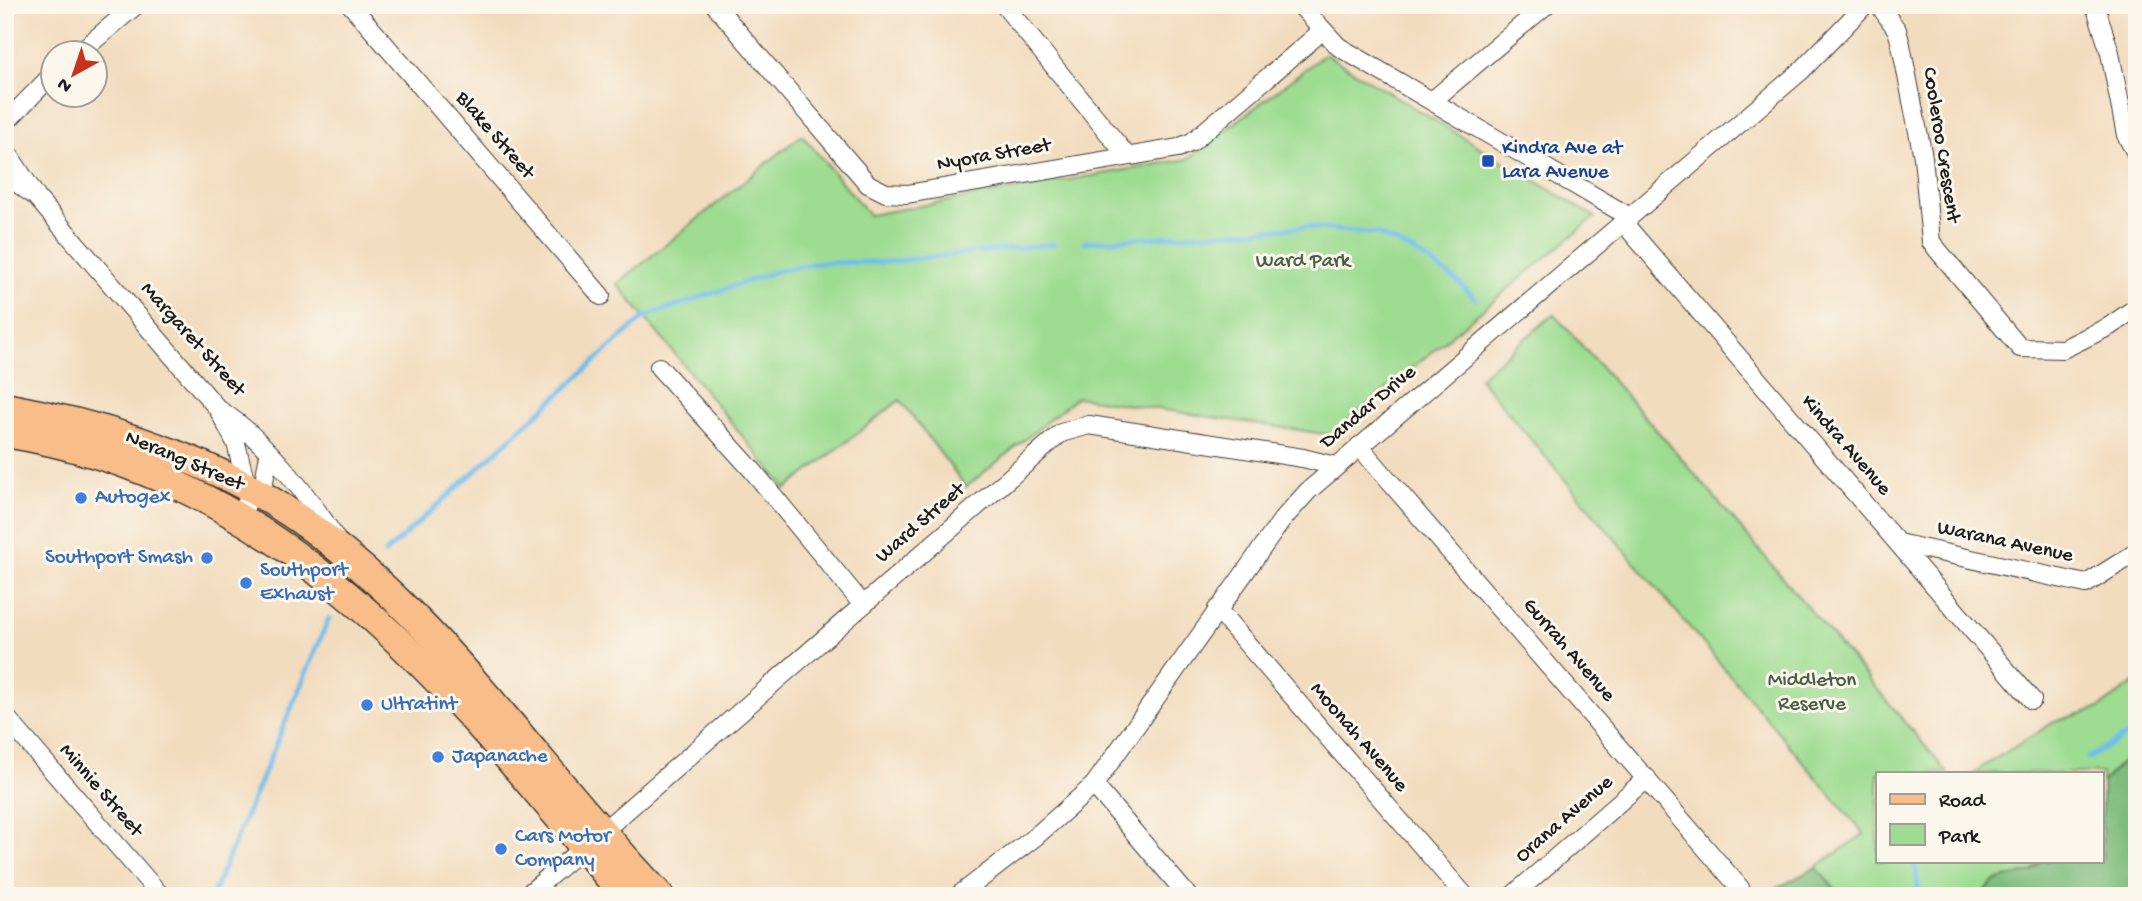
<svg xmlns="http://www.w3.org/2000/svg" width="2142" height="901" font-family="'Gochi Hand',sans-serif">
	<rect width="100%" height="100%" fill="#fbf7ec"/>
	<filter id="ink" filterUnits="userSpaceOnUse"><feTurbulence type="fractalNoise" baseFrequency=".0143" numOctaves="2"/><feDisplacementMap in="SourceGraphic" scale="14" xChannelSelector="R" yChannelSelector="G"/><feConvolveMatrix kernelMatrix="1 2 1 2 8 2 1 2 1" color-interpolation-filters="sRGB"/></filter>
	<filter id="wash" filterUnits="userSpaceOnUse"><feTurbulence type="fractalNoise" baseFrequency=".00686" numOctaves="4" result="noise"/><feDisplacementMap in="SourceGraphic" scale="28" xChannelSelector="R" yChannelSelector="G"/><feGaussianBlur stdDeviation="1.57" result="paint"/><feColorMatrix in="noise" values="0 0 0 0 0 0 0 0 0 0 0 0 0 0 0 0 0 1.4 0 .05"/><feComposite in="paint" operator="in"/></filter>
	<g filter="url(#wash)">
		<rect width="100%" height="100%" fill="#f2dcbe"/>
		<g fill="#9ddc91" stroke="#5c7c56" stroke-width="2">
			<path d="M 1325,54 L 1595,217 L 1331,435 L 1077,397 L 966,487 L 900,400 L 786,489 L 617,284 L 802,135 L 869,215 L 1188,159 Z"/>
			<path d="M 1554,314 L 1682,459 L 1948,773 L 1878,773 L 1878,861 L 2041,861 L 2032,872 L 1994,881 L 1981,896 L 1841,896 L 1816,867 L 1864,834 L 1479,378 Z"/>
			<path d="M 2137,681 L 2137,748 L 2102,782 L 2102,773 L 1973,773 L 2054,722 L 2099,708 Z"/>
		</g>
		<g fill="#7ebc7b" stroke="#4d6c4c" stroke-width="2">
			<path d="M 2137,748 L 2137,896 L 1981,896 L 1994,881 L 2032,872 L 2041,861 L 2102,861 L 2102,782 Z"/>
			<path d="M 1816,867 L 1841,896 L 1763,896 Z"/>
		</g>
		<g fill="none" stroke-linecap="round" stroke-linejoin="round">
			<g stroke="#70bdea" stroke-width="5">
				<path d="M 1084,242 L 1306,227 L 1378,234 L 1417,253 L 1455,279 L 1476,299"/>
				<path d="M 385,553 L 644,317 L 777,271 L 817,263 L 887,262 L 1054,244"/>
				<path d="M 2088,758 L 2137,729"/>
				<path d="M 1915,861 L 1919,896"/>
				<path d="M 212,896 L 329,618"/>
			</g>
		</g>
	</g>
	<g filter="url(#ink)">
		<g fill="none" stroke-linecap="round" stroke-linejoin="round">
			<defs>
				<g id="street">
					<path d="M 351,5 L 601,296"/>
					<path d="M 715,5 L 868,184 L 886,193 L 907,194 L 1178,148 L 1192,142 L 1322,31"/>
					<path d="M 1004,5 L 1127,156"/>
					<path d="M 1300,5 L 1339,47 L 1628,216"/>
					<path d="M 1879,5 L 1897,30 L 1901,45 L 1923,157 L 1931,242 L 2020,348 L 2063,349 L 2110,326 L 2137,307"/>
					<path d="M 2095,5 L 2110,53 L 2126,135 L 2137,155"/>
					<path d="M 80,52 L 136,5"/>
					<path d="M 1432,101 L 1546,5"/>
					<path d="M 5,123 L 52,75"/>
					<path d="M 5,149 L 37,198 L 218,409 C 263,437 308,495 336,539"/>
					<path d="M 5,174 L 32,194"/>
					<path d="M 1622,221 L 2032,700"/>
					<path d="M 659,367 L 753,471 L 863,605"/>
					<path d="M 218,409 L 236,443 L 244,476 L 252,489"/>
					<path d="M 1359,446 L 1740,888"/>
					<path d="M 241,517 L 252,490 L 264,481 L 269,455"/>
					<path d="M 1898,543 L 2086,584 L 2137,552"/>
					<path d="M 1217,609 L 1465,896"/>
					<path d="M 5,716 L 161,896"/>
					<path d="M 1094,785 L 1188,896"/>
					<path d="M 602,832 L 1061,433 L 1089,425 L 1303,458 L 1335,466"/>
					<path d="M 526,896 L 584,847"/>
					<path d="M 958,896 L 1035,837 L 1094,785 L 1282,520 L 1308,491 L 1801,71 L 1865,5"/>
					<path d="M 1512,896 L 1647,778"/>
				</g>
				<g id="primary">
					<path d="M 5,407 C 91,423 174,447 251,489 C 420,583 528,759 660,896"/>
					<path d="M 5,433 C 292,479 450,688 625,896"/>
				</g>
			</defs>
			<use href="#street" stroke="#3c3934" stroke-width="20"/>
			<use href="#primary" stroke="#3c3934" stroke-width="31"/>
			<use href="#street" stroke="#fff" stroke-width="18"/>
			<use href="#primary" stroke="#f8bd89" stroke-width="28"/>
		</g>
	</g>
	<rect fill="#1a4fb4" stroke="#fbf7ec" stroke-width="2.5" x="1481" y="154" width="14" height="14" rx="3.5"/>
	<g fill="#3f7fe0" stroke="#fbf7ec" stroke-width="2.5">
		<circle cx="81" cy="498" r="7"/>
		<circle cx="207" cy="558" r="7"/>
		<circle cx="246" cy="583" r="7"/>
		<circle cx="367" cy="705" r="7"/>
		<circle cx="438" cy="757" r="7"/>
		<circle cx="501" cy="849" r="7"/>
	</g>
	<g text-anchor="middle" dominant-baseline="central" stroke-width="6" stroke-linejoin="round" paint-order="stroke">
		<g font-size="21" fill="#1c1c1c" stroke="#fbf7ec">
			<text transform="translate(494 136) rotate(49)">Blake Street</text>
			<text transform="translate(1940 145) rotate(81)">Cooleroo Crescent</text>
			<text transform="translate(994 156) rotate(-10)">Nyora Street</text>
			<text transform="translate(192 340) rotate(48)">Margaret Street</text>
			<text transform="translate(1369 408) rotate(-40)">Dandar Drive</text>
			<text transform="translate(1845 446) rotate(49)">Kindra Avenue</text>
			<text transform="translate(184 462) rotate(23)">Nerang Street</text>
			<text transform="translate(921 524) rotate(-41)">Ward Street</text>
			<text transform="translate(2005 543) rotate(12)">Warana Avenue</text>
			<text transform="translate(1568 651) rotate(49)">Gurrah Avenue</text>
			<text transform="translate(1358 738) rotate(49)">Moonah Avenue</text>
			<text transform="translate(100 791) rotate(49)">Minnie Street</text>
			<text transform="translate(1565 820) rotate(-41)">Orana Avenue</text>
		</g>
		<g font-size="21" fill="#164399" stroke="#fbf7ec" text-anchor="start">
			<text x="1502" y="149">Kindra Ave at<tspan x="1502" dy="24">Lara Avenue</tspan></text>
		</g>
		<g font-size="21" fill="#495f45" stroke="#fbf7ec">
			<text x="1303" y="262">Ward Park</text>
			<text x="1812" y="681">Middleton<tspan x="1812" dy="24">Reserve</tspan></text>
		</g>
		<g font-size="21" fill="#366cbe" stroke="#fbf7ec" text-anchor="start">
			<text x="95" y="498">Autogex</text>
			<text x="193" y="558" text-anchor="end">Southport Smash</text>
			<text x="260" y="571">Southport<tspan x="260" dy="24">Exhaust</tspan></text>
			<text x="381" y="705">Ultratint</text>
			<text x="452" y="757">Japanache</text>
			<text x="515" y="837">Cars Motor<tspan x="515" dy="24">Company</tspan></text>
		</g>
	</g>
	<rect width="2142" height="901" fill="none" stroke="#fbf7ec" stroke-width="28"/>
	<rect x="1876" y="772" width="228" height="91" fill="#fbf7ec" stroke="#a29f99" stroke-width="2"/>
	<rect x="1890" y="794" width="35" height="10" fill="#f8bd89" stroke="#a29f99" stroke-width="2"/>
	<text x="1939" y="806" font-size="21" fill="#1c1c1c">Road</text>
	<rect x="1890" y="824" width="35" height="21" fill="#9ddc91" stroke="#a29f99" stroke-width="2"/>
	<text x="1939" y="842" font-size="21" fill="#1c1c1c">Park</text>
	<g transform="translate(74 74) rotate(220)"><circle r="33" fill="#fbf7ec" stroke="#a29f99" stroke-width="2"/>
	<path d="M0-5L12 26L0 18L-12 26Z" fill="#c8321e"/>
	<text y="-10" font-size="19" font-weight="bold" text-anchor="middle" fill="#1c1c1c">N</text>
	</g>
</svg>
